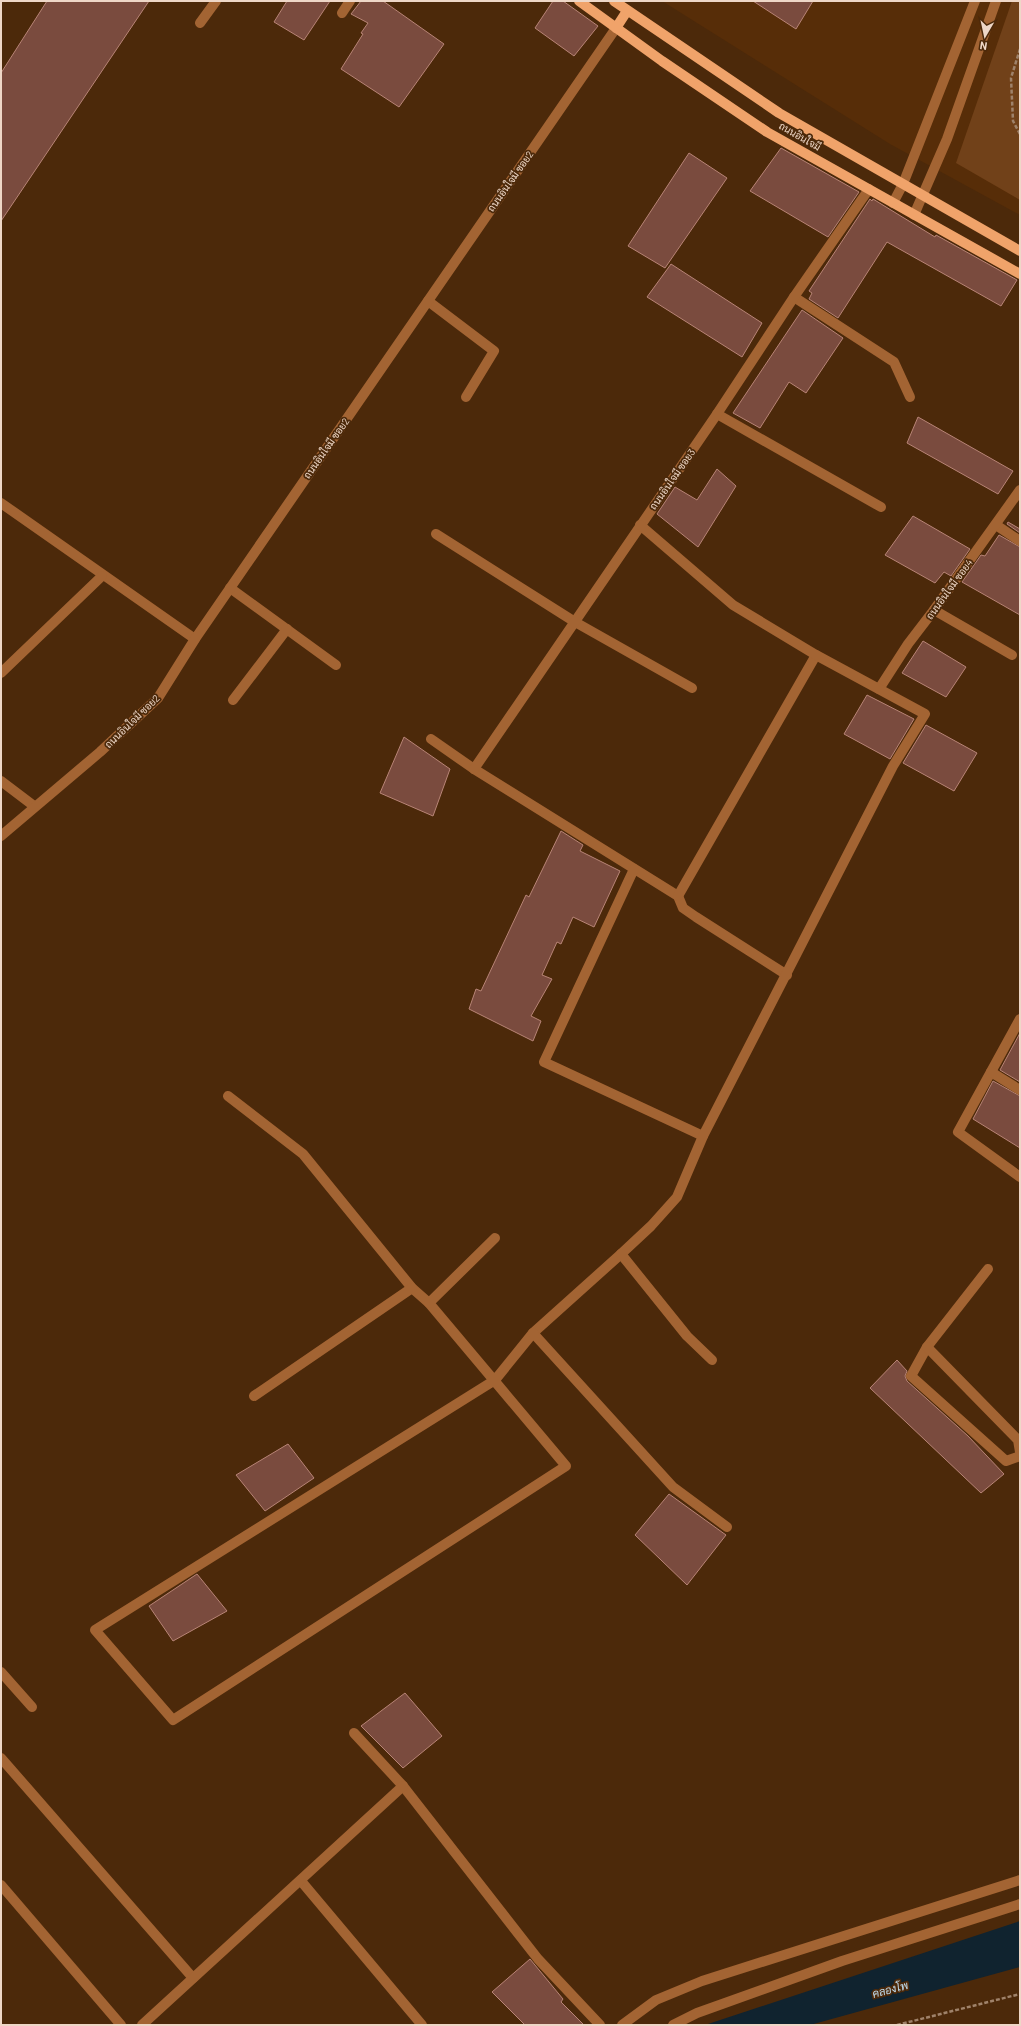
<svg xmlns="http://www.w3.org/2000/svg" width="1021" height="2026" font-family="Barlow,Sarabun,sans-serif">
	<rect width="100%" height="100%" fill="#4c290a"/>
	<path fill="#572d08" d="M 662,1 L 1020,1 L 1020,215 L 890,144 Z"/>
	<path fill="#714119" d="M 1012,1 L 1020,1 L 1020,200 L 956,163 Z"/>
	<path fill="#10232f" d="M 1020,1921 L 1020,1967 L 810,2025 L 705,2025 Z"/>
	<g fill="#7a4b3e" stroke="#b88476">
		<path d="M 47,1 L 149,1 L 1,221 L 1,73 Z"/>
		<path d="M 287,1 L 330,1 L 304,40 L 274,22 Z"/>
		<path d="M 361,1 L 383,1 L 444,44 L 399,107 L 341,69 L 363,34 L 361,33 L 368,23 L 351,14 Z"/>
		<path d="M 553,1 L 563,1 L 598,26 L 574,56 L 535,28 Z"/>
		<path d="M 753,1 L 813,1 L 796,29 Z"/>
		<path d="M 781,148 L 859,192 L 828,237 L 750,191 Z"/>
		<path d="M 689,153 L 727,178 L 665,268 L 628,246 Z"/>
		<path d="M 870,199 L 872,201 L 873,199 L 935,237 L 936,235 L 1017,280 L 1001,306 L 887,242 L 838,318 L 809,299 L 812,293 L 809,291 Z"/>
		<path d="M 671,264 L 762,323 L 742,357 L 647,297 Z"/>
		<path d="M 802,310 L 843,338 L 806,393 L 789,382 L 760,428 L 733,413 Z"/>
		<path d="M 918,417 L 1013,471 L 998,494 L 907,443 Z"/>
		<path d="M 717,469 L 736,486 L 698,547 L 657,514 L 675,487 L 697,500 Z"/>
		<path d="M 913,516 L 970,549 L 951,576 L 944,572 L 935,583 L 885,555 Z"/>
		<path d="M 1008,522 L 1020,529 L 1020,533 L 1007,524 Z"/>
		<path d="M 999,535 L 1020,547 L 1020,615 L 962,582 L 981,555 L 985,556 Z"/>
		<path d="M 923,641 L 966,667 L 946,697 L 902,673 Z"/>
		<path d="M 867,695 L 914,719 L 890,759 L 844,734 Z"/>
		<path d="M 926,725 L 977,753 L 954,791 L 903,763 Z"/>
		<path d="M 404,737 L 450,769 L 433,816 L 380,793 Z"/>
		<path d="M 561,831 L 583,845 L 580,851 L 620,871 L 594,927 L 573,917 L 561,944 L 557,942 L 542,975 L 552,979 L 531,1016 L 541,1021 L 533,1041 L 469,1009 L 476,989 L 481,991 L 526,895 L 529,897 Z"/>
		<path d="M 1020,1033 L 1020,1082 L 1000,1070 Z"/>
		<path d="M 993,1081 L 1020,1096 L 1020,1148 L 973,1119 Z"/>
		<path d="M 897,1360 L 907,1371 L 905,1376 L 907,1381 L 968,1436 L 1004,1474 L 981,1493 L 870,1388 Z"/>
		<path d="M 288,1444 L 314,1478 L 265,1511 L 236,1475 Z"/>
		<path d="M 669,1494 L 726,1535 L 687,1585 L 635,1535 Z"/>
		<path d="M 197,1574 L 227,1611 L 173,1641 L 149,1606 Z"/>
		<path d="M 405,1693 L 442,1736 L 403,1768 L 361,1726 Z"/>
		<path d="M 530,1959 L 563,1999 L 561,2002 L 584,2025 L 525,2025 L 492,1992 Z"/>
	</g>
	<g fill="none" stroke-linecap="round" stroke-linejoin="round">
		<g stroke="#9f826a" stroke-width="2.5" stroke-dasharray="4 2" stroke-linecap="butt">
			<path d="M 1020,49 L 1011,78 L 1013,121 L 1020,134"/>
			<path d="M 897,2025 L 1020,1994"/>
		</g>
		<g stroke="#a36433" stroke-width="10">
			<path d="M 342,13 L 350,1"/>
			<path d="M 200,23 L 216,1"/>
			<path d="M 893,203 L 903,184 L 975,1"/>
			<path d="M 914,215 L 947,139 L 996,1"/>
			<path d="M 794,297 L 894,362 L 910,397"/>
			<path d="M 428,301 L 494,351 L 466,397"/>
			<path d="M 717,414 L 881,507"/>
			<path d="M 1,503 L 195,639"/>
			<path d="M 996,525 L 1020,541"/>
			<path d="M 436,534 L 575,622 L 692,688"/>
			<path d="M 230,588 L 336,665"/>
			<path d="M 934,610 L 1012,655"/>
			<path d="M 1,673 L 102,576"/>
			<path d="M 879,689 L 908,644 L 934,610 L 1020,490"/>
			<path d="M 233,700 L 287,629"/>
			<path d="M 431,739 L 474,769 L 678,896 L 683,908 L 696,917 L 787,975"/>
			<path d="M 474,769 L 717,414 L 794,297 L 869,189"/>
			<path d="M 1,781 L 34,806"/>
			<path d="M 1,836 L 100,752 L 158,698 L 195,639 L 616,28"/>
			<path d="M 634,869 L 544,1062 L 703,1136"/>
			<path d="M 678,896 L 816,655"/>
			<path d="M 1020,1019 L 958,1132 L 1020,1177"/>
			<path d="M 991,1072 L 1020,1090"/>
			<path d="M 228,1096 L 303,1154 L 412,1288 L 429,1303 L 566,1466 L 173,1720 L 95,1630 L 495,1380 L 533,1333 L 621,1254 L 651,1226 L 677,1197 L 703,1136 L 893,766 L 925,714 L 816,655 L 733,605 L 640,525"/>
			<path d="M 621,1254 L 687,1336 L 712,1360"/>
			<path d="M 988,1269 L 927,1347 L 911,1376 L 1006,1461 L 1020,1456"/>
			<path d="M 429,1303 L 495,1238"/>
			<path d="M 533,1333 L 673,1487 L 727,1527"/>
			<path d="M 927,1347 L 1018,1440 L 1020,1452"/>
			<path d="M 254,1396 L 412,1288"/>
			<path d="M 1,1672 L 32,1707"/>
			<path d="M 354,1733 L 403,1786 L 538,1959 L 600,2025"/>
			<path d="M 1,1758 L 193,1978"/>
			<path d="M 301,1881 L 422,2025"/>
			<path d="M 1,1885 L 121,2025"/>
			<path d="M 142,2025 L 403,1786"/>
			<path d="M 622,2025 L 656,2000 L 702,1981 L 1020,1880"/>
			<path d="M 673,2025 L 697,2013 L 842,1961 L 1020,1904"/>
		</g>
		<g stroke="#f0a36a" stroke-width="10">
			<path d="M 579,1 L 662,61 L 767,132 L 1020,274"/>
			<path d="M 614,1 L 779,113 L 1020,251"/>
			<path d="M 616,28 L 627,11"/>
		</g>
	</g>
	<g text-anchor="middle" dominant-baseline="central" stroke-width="3.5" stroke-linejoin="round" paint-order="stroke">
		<g font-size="10" fill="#eed7c7" stroke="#4c290a">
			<text transform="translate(800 136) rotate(30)">ถนนอินใจมี</text>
			<text transform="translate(510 181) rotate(-55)">ถนนอินใจมี ซอย2</text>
			<text transform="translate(326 448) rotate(-55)">ถนนอินใจมี ซอย2</text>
			<text transform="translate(672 479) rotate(-55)">ถนนอินใจมี ซอย3</text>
			<text transform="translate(949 589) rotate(-54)">ถนนอินใจมี ซอย4</text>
			<text transform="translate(132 721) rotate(-44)">ถนนอินใจมี ซอย2</text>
		</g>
		<g font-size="11" font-style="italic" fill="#c1def1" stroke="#4c290a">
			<text transform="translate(890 1989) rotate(-15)">คลองโพ</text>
		</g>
	</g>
	<rect width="1021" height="2026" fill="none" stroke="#eed7c7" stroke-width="4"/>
	<g transform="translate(985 36) rotate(189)" stroke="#4c290a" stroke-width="3" paint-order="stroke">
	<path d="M0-3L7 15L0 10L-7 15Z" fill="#eed7c7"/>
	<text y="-6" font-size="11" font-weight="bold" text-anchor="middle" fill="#eed7c7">N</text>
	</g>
</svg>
